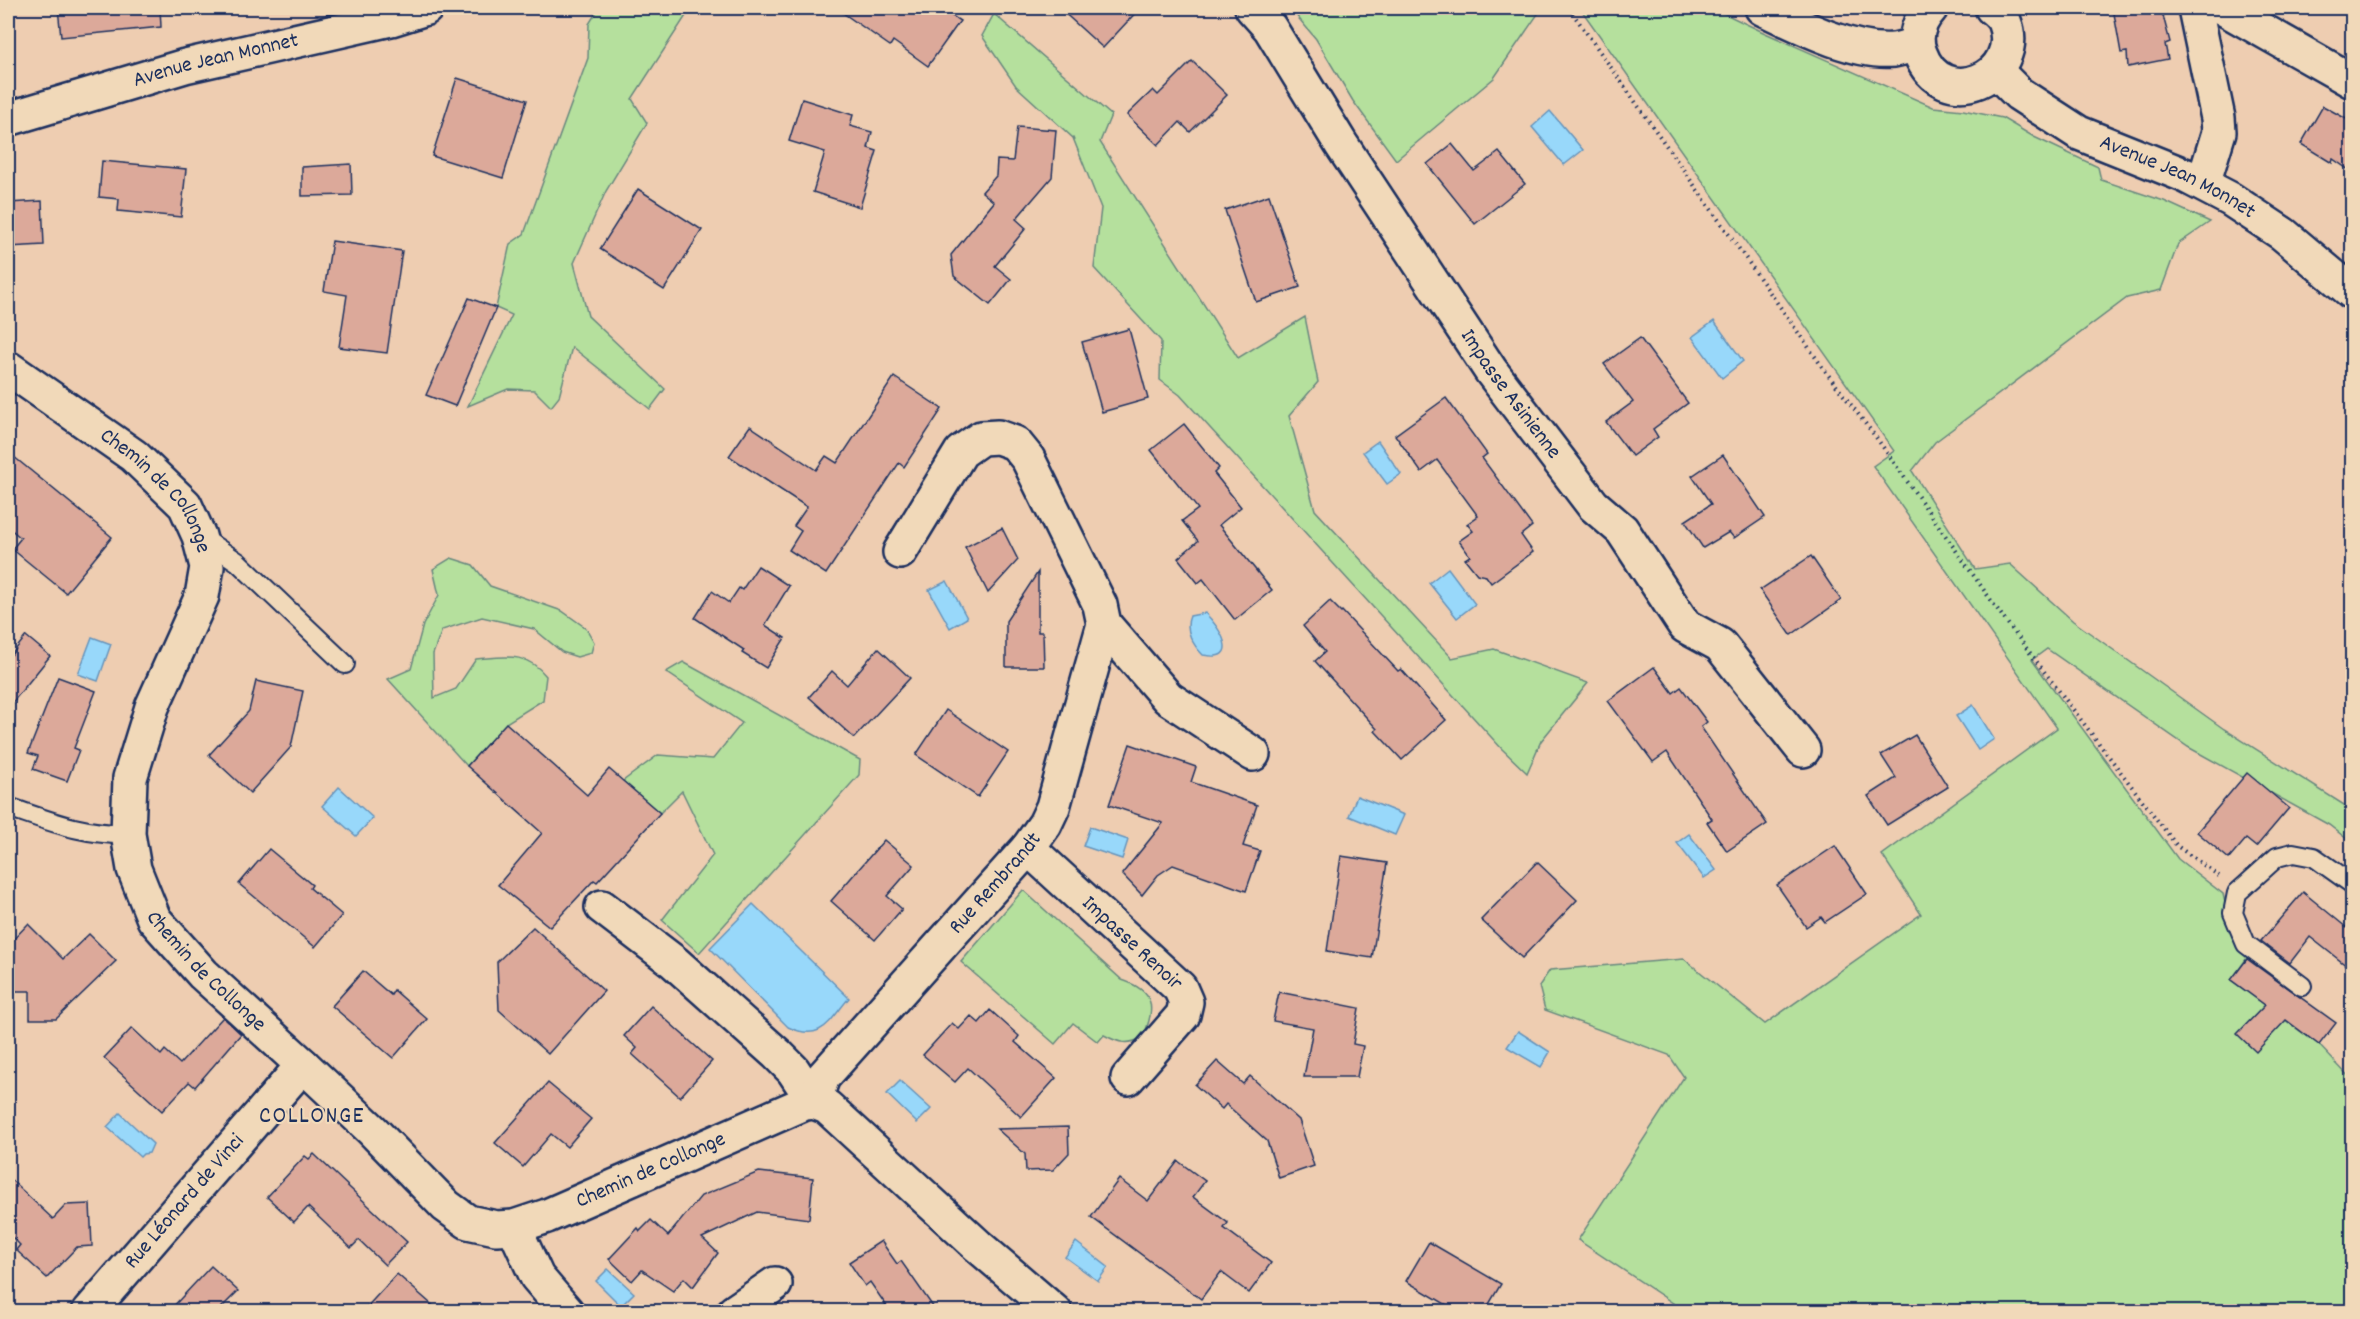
<svg xmlns="http://www.w3.org/2000/svg" width="2360" height="1319" font-family="Dekko,sans-serif">
	<rect width="100%" height="100%" fill="#eecdb1"/>
	<filter id="ink" filterUnits="userSpaceOnUse"><feTurbulence type="fractalNoise" baseFrequency=".0167" numOctaves="2"/><feDisplacementMap in="SourceGraphic" scale="12" xChannelSelector="R" yChannelSelector="G"/><feConvolveMatrix kernelMatrix="1 2 1 2 8 2 1 2 1" color-interpolation-filters="sRGB"/></filter>
	<g filter="url(#ink)">
		<g fill="#b5e09d" stroke="#68887e" stroke-width="1.5">
			<path d="M 599,8 L 691,8 L 632,99 L 647,123 L 606,191 L 574,263 L 588,316 L 665,389 L 650,409 L 572,347 L 559,397 L 551,407 L 534,390 L 508,389 L 468,406 L 512,315 L 496,308 L 510,244 L 524,234 L 588,58 L 589,24 Z"/>
			<path d="M 1290,8 L 1542,8 L 1494,78 L 1396,160 L 1353,101 L 1316,39 Z"/>
			<path d="M 1580,8 L 1713,8 L 1763,32 L 1933,107 L 1963,110 L 2002,118 L 2034,137 L 2098,167 L 2101,180 L 2164,201 L 2210,222 L 2178,244 L 2161,290 L 2127,298 L 1935,442 L 1912,471 L 1975,569 L 2010,564 L 2073,621 L 2224,729 L 2352,810 L 2352,843 L 2329,825 L 2188,747 L 2047,649 L 2032,660 L 2178,859 L 2223,894 L 2231,928 L 2247,958 L 2231,980 L 2319,1045 L 2352,1080 L 2352,1311 L 1685,1311 L 1578,1240 L 1684,1077 L 1669,1055 L 1545,1010 L 1539,986 L 1550,970 L 1684,959 L 1765,1024 L 1921,914 L 1882,855 L 2057,728 L 1873,466 L 1894,451 Z"/>
			<path d="M 994,14 L 1111,115 L 1100,142 L 1238,358 L 1305,317 L 1318,382 L 1289,416 L 1315,510 L 1452,658 L 1494,649 L 1588,683 L 1541,741 L 1527,773 L 1502,749 L 1180,395 L 1160,380 L 1161,341 L 1094,268 L 1101,208 L 1073,138 L 1016,86 L 982,36 Z"/>
			<path d="M 451,558 L 473,565 L 490,586 L 562,611 L 586,628 L 594,642 L 591,653 L 577,657 L 562,652 L 534,629 L 482,617 L 442,630 L 433,654 L 434,698 L 456,689 L 476,659 C 505,657 526,651 546,676 L 543,700 L 506,723 L 467,766 L 388,679 L 411,669 L 423,625 L 439,595 L 433,569 Z"/>
			<path d="M 683,662 L 860,760 L 859,775 L 699,953 L 662,920 L 713,855 L 682,791 L 660,813 L 623,781 L 658,755 L 713,759 L 742,723 L 666,672 Z"/>
			<path d="M 1023,890 L 1122,980 C 1155,991 1156,1008 1143,1037 C 1128,1046 1119,1043 1104,1035 L 1098,1042 L 1073,1023 L 1055,1044 L 961,962 Z"/>
		</g>
		<g fill="#98d8fa" stroke="#6694bc" stroke-width="1.5">
			<path d="M 1550,111 L 1583,150 L 1564,165 L 1532,127 Z"/>
			<path d="M 1714,321 L 1743,361 L 1722,378 L 1692,337 Z"/>
			<path d="M 1378,441 L 1401,474 L 1387,484 L 1363,452 Z"/>
			<path d="M 1448,568 L 1475,604 L 1457,618 L 1429,583 Z"/>
			<path d="M 947,581 L 967,618 L 950,628 L 929,590 Z"/>
			<path d="M 1205,613 C 1219,626 1243,663 1203,655 C 1193,645 1184,630 1190,616 Z"/>
			<path d="M 92,637 L 111,644 L 98,681 L 78,674 Z"/>
			<path d="M 1973,705 L 1994,739 L 1978,750 L 1956,716 Z"/>
			<path d="M 339,787 L 373,818 L 356,836 L 322,806 Z"/>
			<path d="M 1357,796 L 1404,815 L 1395,835 L 1349,816 Z"/>
			<path d="M 1090,827 L 1128,840 L 1122,859 L 1083,846 Z"/>
			<path d="M 1689,834 L 1716,870 L 1704,878 L 1677,843 Z"/>
			<path d="M 753,904 L 849,998 C 829,1021 822,1043 788,1027 L 710,948 Z"/>
			<path d="M 1518,1031 L 1550,1052 L 1541,1067 L 1507,1047 Z"/>
			<path d="M 900,1081 L 931,1109 L 917,1123 L 887,1094 Z"/>
			<path d="M 120,1113 L 153,1144 L 149,1153 L 143,1154 L 140,1157 L 107,1127 Z"/>
			<path d="M 1076,1242 L 1108,1267 L 1098,1281 L 1065,1257 Z"/>
			<path d="M 608,1269 L 634,1293 L 621,1306 L 596,1281 Z"/>
		</g>
		<g fill="#dca99a" stroke="#1b2f5e" stroke-width="1.5">
			<path d="M 58,8 L 160,8 L 161,27 L 61,37 Z"/>
			<path d="M 836,8 L 940,8 L 960,21 L 928,66 L 893,41 L 890,46 Z"/>
			<path d="M 1059,8 L 1140,8 L 1103,48 Z"/>
			<path d="M 2113,8 L 2161,8 L 2170,42 L 2165,44 L 2168,59 L 2128,67 L 2127,52 L 2121,53 Z"/>
			<path d="M 1192,61 L 1227,95 L 1190,132 L 1180,122 L 1158,145 L 1127,115 L 1153,90 L 1158,95 Z"/>
			<path d="M 457,78 L 527,100 L 503,178 L 432,156 Z"/>
			<path d="M 802,99 L 853,115 L 850,126 L 872,132 L 868,148 L 877,151 L 860,207 L 813,192 L 825,152 L 789,141 Z"/>
			<path d="M 2323,106 L 2352,122 L 2352,172 L 2333,159 L 2332,163 L 2301,144 Z"/>
			<path d="M 1017,127 L 1056,130 L 1052,177 L 1016,219 L 1026,228 L 995,266 L 1011,279 L 990,305 L 954,276 L 951,255 L 994,202 L 982,192 L 996,176 L 997,160 L 1013,161 Z"/>
			<path d="M 1452,144 L 1474,171 L 1499,152 L 1525,184 L 1475,224 L 1427,164 Z"/>
			<path d="M 102,161 L 186,169 L 181,217 L 118,211 L 119,199 L 99,197 Z"/>
			<path d="M 351,164 L 352,195 L 302,196 L 302,167 Z"/>
			<path d="M 638,189 L 702,230 L 664,290 L 600,249 Z"/>
			<path d="M 1269,195 L 1300,287 L 1256,302 L 1225,210 Z"/>
			<path d="M 42,201 L 44,245 L 8,247 L 8,203 Z"/>
			<path d="M 332,241 L 402,251 L 387,353 L 339,347 L 347,295 L 324,291 Z"/>
			<path d="M 469,298 L 496,308 L 455,406 L 426,395 Z"/>
			<path d="M 1129,329 L 1148,399 L 1102,412 L 1082,342 Z"/>
			<path d="M 1640,338 L 1688,403 L 1653,429 L 1658,437 L 1632,456 L 1606,422 L 1633,402 L 1604,364 Z"/>
			<path d="M 894,377 L 942,409 L 904,467 L 899,463 L 826,574 L 789,550 L 801,531 L 794,526 L 807,507 L 729,456 L 750,426 L 816,470 L 826,456 L 837,463 Z"/>
			<path d="M 1446,398 L 1487,454 L 1482,458 L 1532,526 L 1521,535 L 1533,552 L 1491,583 L 1486,576 L 1477,574 L 1465,559 L 1470,556 L 1459,541 L 1473,531 L 1467,524 L 1478,516 L 1437,460 L 1421,472 L 1395,435 Z"/>
			<path d="M 1184,424 L 1219,468 L 1214,473 L 1241,507 L 1219,525 L 1272,590 L 1235,620 L 1203,579 L 1198,583 L 1178,558 L 1198,541 L 1182,521 L 1198,509 L 1151,450 Z"/>
			<path d="M 8,452 L 112,537 L 66,593 L 12,549 L 21,538 L 8,527 Z"/>
			<path d="M 1723,455 L 1765,517 L 1734,538 L 1729,532 L 1703,548 L 1685,521 L 1711,504 L 1692,476 Z"/>
			<path d="M 1002,528 L 1018,560 L 988,593 L 965,547 Z"/>
			<path d="M 1811,556 L 1841,600 L 1791,635 L 1760,590 Z"/>
			<path d="M 758,566 L 789,586 L 765,625 L 785,638 L 766,668 L 742,653 L 744,650 L 695,618 L 712,591 L 729,603 L 739,588 L 742,590 Z"/>
			<path d="M 1038,572 L 1038,632 L 1043,632 L 1044,667 L 1006,667 L 1006,621 Z"/>
			<path d="M 1330,601 L 1341,612 L 1342,611 L 1398,671 L 1401,669 L 1446,720 L 1402,760 L 1375,731 L 1377,729 L 1315,661 L 1325,652 L 1303,626 Z"/>
			<path d="M 26,636 L 50,656 L 8,708 L 8,659 Z"/>
			<path d="M 878,648 L 910,678 L 854,738 L 809,697 L 832,671 L 847,685 Z"/>
			<path d="M 1654,667 L 1673,693 L 1681,687 L 1707,722 L 1701,727 L 1767,824 L 1727,851 L 1707,822 L 1712,819 L 1667,752 L 1653,762 L 1608,701 Z"/>
			<path d="M 58,677 L 96,691 L 74,748 L 79,750 L 67,781 L 33,769 L 38,756 L 28,753 Z"/>
			<path d="M 256,681 L 303,691 L 291,747 L 250,793 L 209,755 L 249,711 Z"/>
			<path d="M 946,710 L 1008,752 L 978,797 L 916,755 Z"/>
			<path d="M 506,723 L 587,795 L 609,769 L 660,813 L 597,882 L 594,880 L 550,927 L 498,885 L 542,833 L 467,766 Z"/>
			<path d="M 1915,735 L 1948,787 L 1887,825 L 1868,796 L 1896,778 L 1881,755 Z"/>
			<path d="M 1130,744 L 1196,767 L 1191,782 L 1257,805 L 1243,846 L 1260,851 L 1246,891 L 1173,865 L 1158,875 L 1142,895 L 1122,874 L 1163,823 L 1109,805 Z"/>
			<path d="M 2247,773 L 2289,808 L 2256,847 L 2246,839 L 2229,859 L 2197,832 Z"/>
			<path d="M 884,840 L 914,865 L 887,896 L 902,909 L 875,940 L 831,901 Z"/>
			<path d="M 1835,846 L 1867,894 L 1825,922 L 1821,917 L 1806,927 L 1777,885 Z"/>
			<path d="M 269,849 L 312,885 L 310,888 L 342,915 L 315,947 L 239,884 Z"/>
			<path d="M 1341,856 L 1387,863 L 1372,958 L 1327,951 Z"/>
			<path d="M 1537,862 L 1577,900 L 1522,958 L 1481,920 Z"/>
			<path d="M 2303,892 L 2352,932 L 2352,970 L 2310,937 L 2290,963 L 2261,941 Z"/>
			<path d="M 28,924 L 63,959 L 89,934 L 116,961 L 56,1019 L 30,1019 L 30,991 L 8,991 L 8,945 Z"/>
			<path d="M 533,927 L 604,991 L 548,1054 L 499,1010 L 497,962 Z"/>
			<path d="M 2247,959 L 2336,1023 L 2319,1045 L 2286,1020 L 2256,1052 L 2237,1034 L 2265,1005 L 2231,980 Z"/>
			<path d="M 363,971 L 391,995 L 394,990 L 427,1019 L 393,1058 L 332,1006 Z"/>
			<path d="M 1279,992 L 1359,1008 L 1353,1044 L 1363,1046 L 1357,1077 L 1304,1077 L 1313,1028 L 1273,1021 Z"/>
			<path d="M 651,1006 L 712,1061 L 680,1097 L 632,1054 L 637,1048 L 624,1036 Z"/>
			<path d="M 990,1010 L 1019,1036 L 1015,1042 L 1056,1078 L 1021,1117 L 968,1068 L 955,1082 L 923,1055 L 952,1023 L 959,1029 L 971,1016 L 979,1023 Z"/>
			<path d="M 223,1017 L 241,1034 L 195,1087 L 189,1082 L 162,1111 L 104,1058 L 132,1028 L 161,1055 L 165,1050 L 180,1064 Z"/>
			<path d="M 1217,1061 L 1243,1084 L 1250,1076 L 1299,1120 L 1314,1166 L 1279,1178 L 1267,1141 L 1226,1104 L 1222,1109 L 1195,1085 Z"/>
			<path d="M 548,1083 L 591,1119 L 567,1147 L 551,1134 L 523,1167 L 495,1143 Z"/>
			<path d="M 1068,1127 L 1069,1153 L 1053,1170 L 1026,1171 L 1025,1154 L 997,1129 Z"/>
			<path d="M 314,1154 L 407,1242 L 385,1265 L 359,1240 L 351,1248 L 308,1207 L 294,1222 L 267,1197 L 305,1156 L 309,1159 Z"/>
			<path d="M 1178,1161 L 1205,1181 L 1193,1197 L 1228,1223 L 1224,1228 L 1271,1263 L 1249,1293 L 1221,1272 L 1201,1299 L 1091,1217 L 1119,1179 L 1148,1201 Z"/>
			<path d="M 759,1172 L 813,1178 L 809,1219 L 757,1212 L 702,1238 L 718,1253 L 693,1287 L 684,1278 L 673,1291 L 642,1270 L 632,1281 L 609,1259 L 638,1228 L 640,1231 L 651,1220 L 668,1236 L 701,1196 Z"/>
			<path d="M 8,1177 L 53,1219 L 66,1205 L 90,1204 L 92,1246 L 77,1247 L 47,1278 L 16,1250 L 20,1245 L 8,1233 Z"/>
			<path d="M 881,1241 L 897,1264 L 901,1261 L 936,1311 L 890,1311 L 870,1282 L 865,1286 L 849,1262 Z"/>
			<path d="M 1429,1242 L 1501,1284 L 1485,1311 L 1457,1311 L 1406,1281 Z"/>
			<path d="M 211,1266 L 238,1291 L 218,1311 L 169,1311 Z"/>
			<path d="M 397,1274 L 439,1311 L 363,1311 Z"/>
		</g>
		<g fill="none" stroke-linecap="round" stroke-linejoin="round">
			<defs>
				<g id="service">
					<path d="M 201,537 L 238,562 L 345,664"/>
					<path d="M 8,807 C 50,821 82,835 128,834"/>
					<path d="M 2302,986 L 2246,944 L 2233,913 L 2237,893 L 2277,857 L 2293,853 L 2314,857 L 2352,884"/>
				</g>
				<g id="minor">
					<path id="s1" d="M 1252,8 L 1270,28 L 1341,144 L 1491,371 L 1593,505 L 1622,530 L 1685,626 L 1720,645 L 1803,750"/>
					<path d="M 1762,8 C 1798,25 1853,54 1894,50 C 1901,49 1909,46 1916,44"/>
					<path d="M 1931,8 C 1919,21 1913,36 1920,53 C 1942,114 2026,77 2004,21 C 2002,17 1996,11 1992,8"/>
					<path d="M 2195,8 L 2218,118 L 2219,132 L 2203,184"/>
					<path d="M 2223,8 L 2352,81"/>
					<path id="s2" d="M 1996,71 L 2019,94 L 2079,133 L 2184,175 L 2230,199 L 2283,234 L 2352,292"/>
					<path id="s3" d="M 8,119 L 185,66 L 391,19 L 426,8"/>
					<path id="s4" d="M 8,368 L 134,456 L 185,505 L 199,536 L 207,567 L 202,596 L 152,707 L 130,778 L 128,834 L 134,869 L 154,919 L 203,974 L 303,1065 L 372,1130 L 446,1206 L 468,1222 L 496,1228 L 514,1227 L 547,1216 L 805,1103 L 814,1102 L 827,1107 L 978,1246 L 1055,1312"/>
					<path d="M 1104,624 L 1168,698 L 1253,754"/>
					<path id="s5" d="M 1028,848 L 1180,988 L 1186,1002 L 1183,1015 L 1128,1078"/>
					<path d="M 602,907 L 674,962 L 777,1054 L 793,1070 L 814,1102"/>
					<path id="s6" d="M 814,1102 L 823,1077 L 1028,848 L 1045,824 L 1053,807 L 1104,624 L 1100,605 L 1028,459 L 1015,443 L 998,437 L 981,438 L 961,452 L 900,552"/>
					<path d="M 514,1227 L 537,1277 L 567,1312"/>
					<path id="s7" d="M 89,1312 L 303,1065"/>
					<path d="M 734,1312 L 775,1284"/>
				</g>
			</defs>
			<use href="#service" stroke="#1b2f5e" stroke-width="22"/>
			<use href="#minor" stroke="#1b2f5e" stroke-width="38"/>
			<path stroke="#1b2f5e" stroke-width="4" stroke-dasharray="1.5 4.5" stroke-linecap="butt" d="M 1569,8 L 1826,372 L 1878,440 L 2005,620 L 2177,846 L 2219,876"/>
			<use href="#service" stroke="#f1d9b9" stroke-width="18"/>
			<use href="#minor" stroke="#f1d9b9" stroke-width="33"/>
		</g>
	</g>
	<g text-anchor="middle" dominant-baseline="central" stroke-width="4.5" stroke-linejoin="round" paint-order="stroke">
		<g font-size="22" fill="#1b2f5e" stroke="#f1d9b9">
			<text stroke="none"><textPath href="#s3" startOffset="216">Avenue Jean Monnet</textPath></text>
			<text stroke="none"><textPath href="#s2" startOffset="212">Avenue Jean Monnet</textPath></text>
			<text stroke="none"><textPath href="#s1" startOffset="465">Impasse Asinienne</textPath></text>
			<text stroke="none"><textPath href="#s4" startOffset="195">Chemin de Collonge</textPath></text>
			<text stroke="none"><textPath href="#s6" startOffset="286">Rue Rembrandt</textPath></text>
			<text stroke="none"><textPath href="#s5" startOffset="141">Impasse Renoir</textPath></text>
			<text stroke="none"><textPath href="#s4" startOffset="735">Chemin de Collonge</textPath></text>
			<text stroke="none"><textPath href="#s4" startOffset="1293">Chemin de Collonge</textPath></text>
			<text stroke="none"><textPath href="#s7" startOffset="146">Rue Léonard de Vinci</textPath></text>
		</g>
		<g font-size="24" letter-spacing="1.5" fill="#1b2f5e" stroke="#f1d9b9">
			<text x="312" y="1117">COLLONGE</text>
		</g>
	</g>
	<rect width="2360" height="1319" fill="none" stroke="#f1d9b9" stroke-width="30"/>
	<rect x="15" y="15" width="2330" height="1289" fill="none" stroke="#1b2f5e" stroke-width="2" filter="url(#ink)"/>
</svg>
